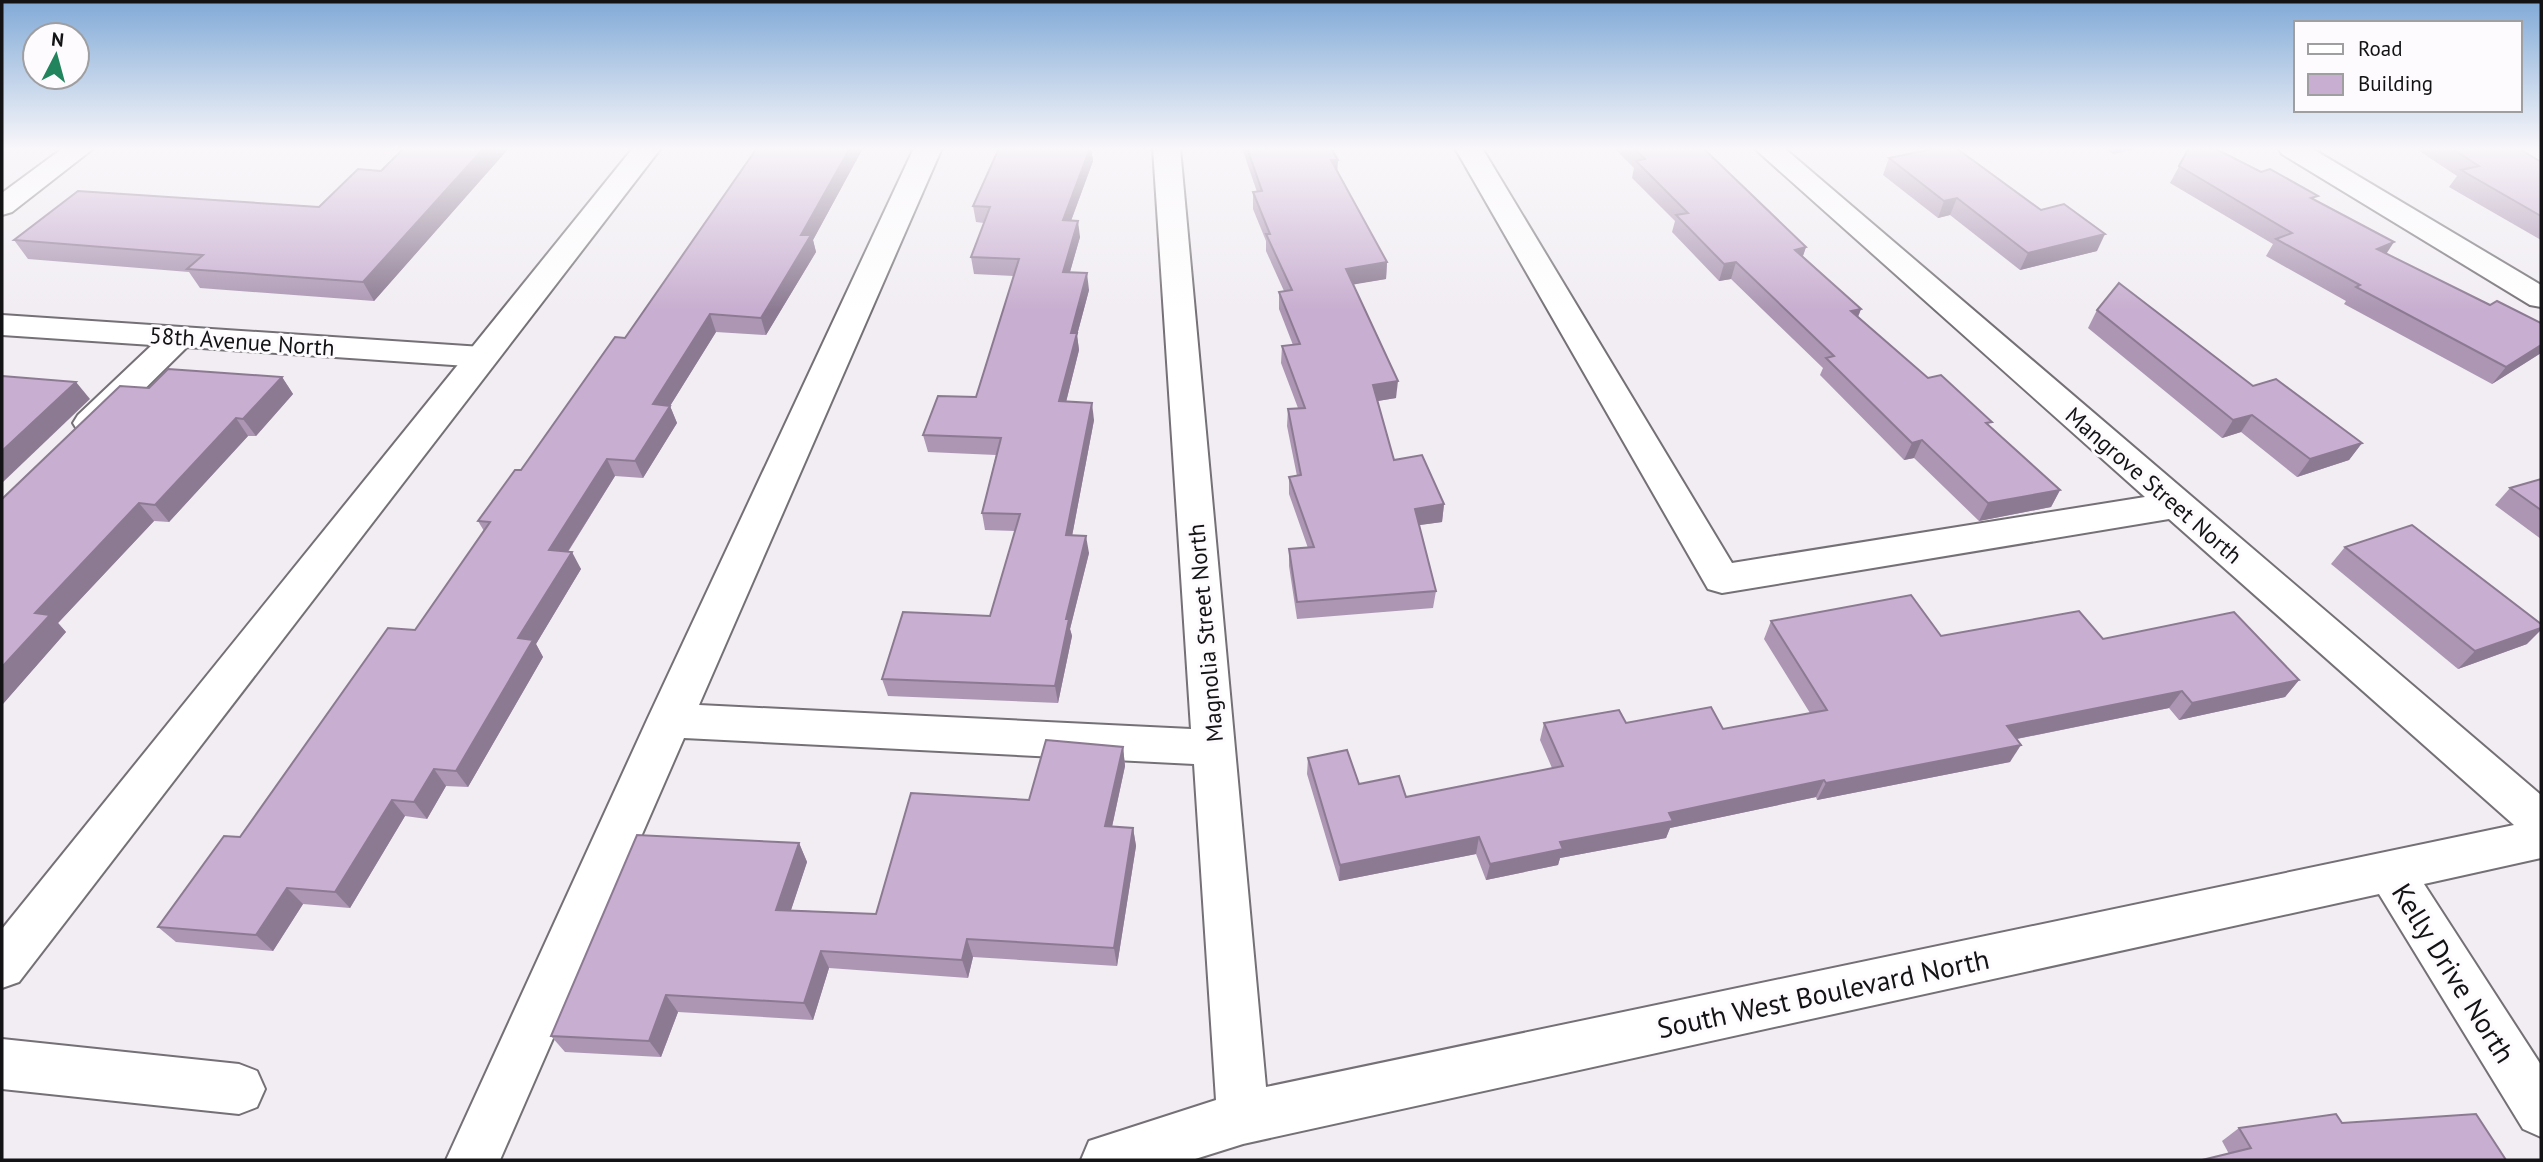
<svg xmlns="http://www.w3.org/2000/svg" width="2543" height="1162" font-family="'PT Sans',sans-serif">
	<rect width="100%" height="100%" fill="#f1edf3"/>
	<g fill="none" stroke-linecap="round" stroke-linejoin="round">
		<defs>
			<g id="minor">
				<path d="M 63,148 L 94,148 L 12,212 L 2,215 L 2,193 Z"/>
				<path d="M 914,148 L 942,148 L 699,705 L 1191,729 L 1153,148 L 1180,148 L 1266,1087 L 2514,825 L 2169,519 L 1722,593 L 1708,589 L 1455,148 L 1482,148 L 1732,563 L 2145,497 L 1754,148 L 1784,148 L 2541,795 L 2541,858 L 2424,884 L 2541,1065 L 2541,1137 L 2523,1129 L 2379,894 L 1243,1144 L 1192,1160 L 1081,1160 L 1089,1141 L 1216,1100 L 1194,764 L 684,738 L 500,1160 L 446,1160 L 647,720 Z"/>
				<path d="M 2278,148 L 2311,148 L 2541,285 L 2541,307 L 2530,305 L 2282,154 Z"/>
				<path d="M 2,315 L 482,347 L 494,350 L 498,357 L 494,364 L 482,367 L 187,347 L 102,431 L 90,434 L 78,431 L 73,423 L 78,415 L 152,345 L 2,335 Z"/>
				<path d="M 2,1039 L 239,1064 L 257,1071 L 265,1089 L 257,1107 L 239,1114 L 2,1089 Z"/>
			</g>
			<path id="major" d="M 633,148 L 661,148 L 19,982 L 2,988 L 2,929 Z"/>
		</defs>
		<use href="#minor" stroke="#747075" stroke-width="4"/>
		<use href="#major" stroke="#747075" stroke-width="4"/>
		<use href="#minor" fill="#fff" fill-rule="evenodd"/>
		<use href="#major" fill="#fff" fill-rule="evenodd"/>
	</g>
	<g fill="#ac96b3">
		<path d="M 404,148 L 509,148 L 374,301 L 200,288 L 189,272 L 28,259 L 14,240 L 319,207 L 381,171 Z"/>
		<path d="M 757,148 L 863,148 L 813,240 L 816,252 L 766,335 L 716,332 L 670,406 L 677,423 L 643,478 L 615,476 L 568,552 L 581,569 L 536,644 L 543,657 L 468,787 L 446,786 L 427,819 L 405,816 L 350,908 L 303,904 L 273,951 L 176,942 L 158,927 L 240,837 L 415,630 L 484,531 L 478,521 L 521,470 L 625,338 Z"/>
		<path d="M 999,148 L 1091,148 L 1093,161 L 1071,221 L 1080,237 L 1070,272 L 1089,290 L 1077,335 L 1079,350 L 1066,402 L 1094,420 L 1072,536 L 1089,553 L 1070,629 L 1072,636 L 1058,703 L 888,696 L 882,679 L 990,616 L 1015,531 L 985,530 L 982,513 L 996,455 L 928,452 L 923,435 L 976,397 L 1014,276 L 974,274 L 971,257 L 984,223 L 976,222 L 973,206 Z"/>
		<path d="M 1242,148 L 1331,148 L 1337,172 L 1387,262 L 1386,279 L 1353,284 L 1396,398 L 1377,401 L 1394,460 L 1444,504 L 1442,522 L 1419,525 L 1436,591 L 1433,608 L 1297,619 L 1289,566 L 1289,549 L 1308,548 L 1289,494 L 1289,477 L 1297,476 L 1287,426 L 1288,409 L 1298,408 L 1281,363 L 1282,346 L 1293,345 L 1279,309 L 1279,292 L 1284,291 L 1266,251 L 1266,241 L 1253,209 L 1253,192 L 1257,192 Z"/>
		<path d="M 1614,148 L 1703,148 L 1806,247 L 1803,256 L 1861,309 L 1858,317 L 1928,378 L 1990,426 L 2060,490 L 2051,507 L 1979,521 L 1914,458 L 1904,460 L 1820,375 L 1823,368 L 1731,279 L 1719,281 L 1672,232 L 1675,221 L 1632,178 L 1634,168 Z"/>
		<path d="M 2104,148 L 2139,148 L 2113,154 Z"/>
		<path d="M 2189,148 L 2261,172 L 2315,201 L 2386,254 L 2541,353 L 2492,384 L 2344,304 L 2346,301 L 2266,256 L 2273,244 L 2170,183 Z"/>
		<path d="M 2415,148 L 2518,148 L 2541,162 L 2541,240 L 2449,187 L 2457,176 Z"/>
		<path d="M 1889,158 L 2097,251 L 2020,270 L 1950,215 L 1938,218 L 1883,175 Z"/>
		<path d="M 2097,310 L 2253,386 L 2362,443 L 2349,460 L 2297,477 L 2241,432 L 2222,438 L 2088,328 Z"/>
		<path d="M 282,377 L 293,394 L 256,436 L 248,436 L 169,522 L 154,521 L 58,623 L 66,632 L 2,705 L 149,388 Z"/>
		<path d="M 2541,479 L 2541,539 L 2495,505 L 2510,488 Z"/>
		<path d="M 2345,547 L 2527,644 L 2458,669 L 2331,564 Z"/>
		<path d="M 1771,621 L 1941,636 L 2103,639 L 2299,680 L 2285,697 L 2179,720 L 2169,708 L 2017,739 L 2010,762 L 1817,800 L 1816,797 L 1670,828 L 1666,838 L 1560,858 L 1558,865 L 1486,880 L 1476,854 L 1339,881 L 1307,774 L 1308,758 L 1359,784 L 1406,797 L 1552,768 L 1540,740 L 1544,723 L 1626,723 L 1723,729 L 1810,713 L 1764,639 Z"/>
		<path d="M 1123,747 L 1125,766 L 1112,827 L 1133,828 L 1136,846 L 1117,966 L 973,957 L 968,978 L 829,968 L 813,1020 L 678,1012 L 661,1057 L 565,1052 L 551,1036 L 799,843 L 807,862 L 791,910 L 876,914 L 1029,800 Z"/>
		<path d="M 2342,1123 L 2506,1160 L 2229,1154 L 2222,1141 L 2239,1128 Z"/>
	</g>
	<g fill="#8c7a92">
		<path d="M 484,148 L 509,148 L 374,301 L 363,282 Z"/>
		<path d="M 850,148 L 863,148 L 813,240 L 816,252 L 766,335 L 761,318 L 801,235 Z"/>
		<path d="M 1090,148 L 1091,148 L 1093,161 L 1065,237 L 1063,220 Z"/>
		<path d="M 2116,148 L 2139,148 L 2113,154 Z"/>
		<path d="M 1331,160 L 1338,160 L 1337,176 Z"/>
		<path d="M 1957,198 L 1950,215 L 1938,218 L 1944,201 Z"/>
		<path d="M 1078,221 L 1080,237 L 1065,289 L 1063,272 Z"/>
		<path d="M 2105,234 L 2097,251 L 2020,270 L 2028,253 Z"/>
		<path d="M 2394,242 L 2383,259 L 2377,249 Z"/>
		<path d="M 1806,247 L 1800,264 L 1795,250 Z"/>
		<path d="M 1387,262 L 1386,279 L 1345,286 L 1346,269 Z"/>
		<path d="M 1736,262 L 1731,279 L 1719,281 L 1724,264 Z"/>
		<path d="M 1087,273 L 1089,290 L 1077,335 L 1079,350 L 1062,418 L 1059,401 L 1071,333 Z"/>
		<path d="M 1861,309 L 1854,326 L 1851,311 Z"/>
		<path d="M 710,314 L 716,332 L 670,406 L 677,423 L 643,478 L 635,461 L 653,404 Z"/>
		<path d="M 2541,345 L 2541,353 L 2492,384 L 2506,367 Z"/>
		<path d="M 282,377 L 293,394 L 256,436 L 243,419 Z"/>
		<path d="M 1398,381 L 1396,398 L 1372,402 L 1373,385 Z"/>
		<path d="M 76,382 L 90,399 L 2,483 L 2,451 Z"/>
		<path d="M 1092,403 L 1094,420 L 1069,552 L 1066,535 Z"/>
		<path d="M 2252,415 L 2241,432 L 2222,438 L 2233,420 Z"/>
		<path d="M 236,418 L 248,436 L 169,522 L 155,505 Z"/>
		<path d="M 1922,440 L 1914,458 L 1904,460 L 1912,443 Z"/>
		<path d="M 2362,443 L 2349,460 L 2297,477 L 2310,459 Z"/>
		<path d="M 607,459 L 615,476 L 558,567 L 549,550 Z"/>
		<path d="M 2060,490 L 2051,507 L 1979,521 L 1988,503 Z"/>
		<path d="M 139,503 L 154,521 L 58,623 L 66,632 L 2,705 L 2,667 L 35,613 Z"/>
		<path d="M 1444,504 L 1442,522 L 1413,526 L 1415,509 Z"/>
		<path d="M 1086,536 L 1089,553 L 1070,629 L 1072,636 L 1058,703 L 1055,686 L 1066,619 Z"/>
		<path d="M 572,552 L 581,569 L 536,644 L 543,657 L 468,787 L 456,771 L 518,638 Z"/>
		<path d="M 2541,628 L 2541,630 L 2527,644 L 2458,669 L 2475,651 Z"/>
		<path d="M 2299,680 L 2285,697 L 2179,720 L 2192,703 Z"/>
		<path d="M 2182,691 L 2169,708 L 1996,743 L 2007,726 Z"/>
		<path d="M 2021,745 L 2010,762 L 1817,800 L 1826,783 Z"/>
		<path d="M 1123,747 L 1125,766 L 1108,845 L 1105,826 Z"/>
		<path d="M 434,769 L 446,786 L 427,819 L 414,802 Z"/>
		<path d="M 1824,780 L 1816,797 L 1670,828 L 1666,838 L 1560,858 L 1558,865 L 1486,880 L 1490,864 L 1560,842 L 1669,813 Z"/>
		<path d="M 392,800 L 405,816 L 350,908 L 335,892 Z"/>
		<path d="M 1133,828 L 1136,846 L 1117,966 L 1114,948 Z"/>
		<path d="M 1479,837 L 1476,854 L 1339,881 L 1340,865 Z"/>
		<path d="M 799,843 L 807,862 L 785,928 L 776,910 Z"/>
		<path d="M 287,888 L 303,904 L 273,951 L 256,935 Z"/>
		<path d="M 967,939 L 973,957 L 968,978 L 962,960 Z"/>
		<path d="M 821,951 L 829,968 L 813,1020 L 804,1003 Z"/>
		<path d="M 666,995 L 678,1012 L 661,1057 L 649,1041 Z"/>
	</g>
	<g fill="#c8aed0" stroke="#8c7a92" stroke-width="2">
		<path d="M 404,148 L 484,148 L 363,282 L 187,269 L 203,255 L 14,240 L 78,191 L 319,207 L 358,169 L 381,171 Z"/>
		<path d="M 757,148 L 850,148 L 801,235 L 811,235 L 761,318 L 710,314 L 653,404 L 670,406 L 635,461 L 607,459 L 549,550 L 572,552 L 518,638 L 533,640 L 456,771 L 434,769 L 414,802 L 392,800 L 335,892 L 287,888 L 256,935 L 158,927 L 224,836 L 240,837 L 388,628 L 415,630 L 490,522 L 478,521 L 515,470 L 521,470 L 615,337 L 625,338 Z"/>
		<path d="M 999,148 L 1090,148 L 1063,220 L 1078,221 L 1063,272 L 1087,273 L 1071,333 L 1077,333 L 1059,401 L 1092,403 L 1066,535 L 1086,536 L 1066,619 L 1069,619 L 1055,686 L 882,679 L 903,612 L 990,616 L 1020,514 L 982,513 L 1001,438 L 923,435 L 938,396 L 976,397 L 1019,259 L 971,257 L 990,207 L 973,206 Z"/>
		<path d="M 1247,148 L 1331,148 L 1338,160 L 1331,160 L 1387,262 L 1346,269 L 1398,381 L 1373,385 L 1394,460 L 1422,455 L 1444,504 L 1415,509 L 1436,591 L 1297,602 L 1289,549 L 1314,547 L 1289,477 L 1301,475 L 1288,409 L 1305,408 L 1282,346 L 1300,344 L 1279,292 L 1292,290 L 1266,234 L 1270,234 L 1253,192 L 1262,191 Z"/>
		<path d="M 1634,148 L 1703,148 L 1806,247 L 1795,250 L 1861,309 L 1851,311 L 1928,378 L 1941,375 L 1992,422 L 1986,423 L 2060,490 L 1988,503 L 1922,440 L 1912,443 L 1826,358 L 1834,356 L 1736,262 L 1724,264 L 1676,215 L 1688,213 L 1636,161 L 1645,159 Z"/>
		<path d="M 1937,148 L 1956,148 L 2041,210 L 2064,204 L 2105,234 L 2028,253 L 1957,198 L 1944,201 L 1889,158 Z"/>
		<path d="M 2189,148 L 2214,148 L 2261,172 L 2270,169 L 2318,196 L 2311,198 L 2394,242 L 2377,249 L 2490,305 L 2497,301 L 2541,323 L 2541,345 L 2506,367 L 2356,287 L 2360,285 L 2276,239 L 2292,233 L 2179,166 Z"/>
		<path d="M 2451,148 L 2518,148 L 2541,162 L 2541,216 L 2461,170 L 2479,166 Z"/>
		<path d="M 2119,283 L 2253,386 L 2276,379 L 2362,443 L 2310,459 L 2252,415 L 2233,420 L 2097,310 Z"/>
		<path d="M 168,369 L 282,377 L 243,419 L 236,418 L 155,505 L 139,503 L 35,613 L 50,615 L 2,667 L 2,499 L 120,386 L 149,388 Z"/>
		<path d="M 2,376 L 76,382 L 2,451 Z"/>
		<path d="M 2541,479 L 2541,510 L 2510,488 Z"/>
		<path d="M 2412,525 L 2541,624 L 2541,628 L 2475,651 L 2345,547 Z"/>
		<path d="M 1911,595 L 1941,636 L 2079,611 L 2103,639 L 2234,612 L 2299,680 L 2192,703 L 2182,691 L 2007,726 L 2021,745 L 1826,783 L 1824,780 L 1669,813 L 1673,821 L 1560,842 L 1563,849 L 1490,864 L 1479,837 L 1340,865 L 1308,758 L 1347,750 L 1359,784 L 1399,776 L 1406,797 L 1563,766 L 1544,723 L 1619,710 L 1626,723 L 1711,707 L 1723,729 L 1827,710 L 1771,621 Z"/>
		<path d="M 1046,740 L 1123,747 L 1105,826 L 1133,828 L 1114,948 L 967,939 L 962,960 L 821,951 L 804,1003 L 666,995 L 649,1041 L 551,1036 L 637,835 L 799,843 L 776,910 L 876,914 L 911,793 L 1029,800 Z"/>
		<path d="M 2336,1114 L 2342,1123 L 2476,1114 L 2506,1160 L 2202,1160 L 2251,1148 L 2239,1128 Z"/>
	</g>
	<linearGradient id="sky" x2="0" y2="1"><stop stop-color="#81aad7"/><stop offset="0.48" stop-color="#f9f7fa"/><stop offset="1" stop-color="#f9f7fa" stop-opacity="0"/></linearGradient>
	<rect width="2543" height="310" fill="url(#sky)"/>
	<g text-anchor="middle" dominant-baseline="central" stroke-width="6" stroke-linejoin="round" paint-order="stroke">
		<g font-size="23" fill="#131214" stroke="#fdfbfe">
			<text transform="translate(242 341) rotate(4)">58th Avenue North</text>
			<text transform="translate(2154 485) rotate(41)">Mangrove Street North</text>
			<text transform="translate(1205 633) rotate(-95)">Magnolia Street North</text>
		</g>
		<g font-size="28" fill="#131214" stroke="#fdfbfe">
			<text transform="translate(2454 973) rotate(58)">Kelly Drive North</text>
			<text transform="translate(1823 993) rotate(-12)">South West Boulevard North</text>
		</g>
	</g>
	<rect width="2543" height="1162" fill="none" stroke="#131214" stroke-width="7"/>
	<rect x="2294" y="21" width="228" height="91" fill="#fdfbfe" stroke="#9f9ea0" stroke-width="2"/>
	<rect x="2308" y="44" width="35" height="10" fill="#ffffff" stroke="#9f9ea0" stroke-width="2"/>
	<text x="2358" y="56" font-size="21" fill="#131214">Road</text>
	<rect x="2308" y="74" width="35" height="21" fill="#c8aed0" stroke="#9f9ea0" stroke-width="2"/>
	<text x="2358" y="91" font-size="21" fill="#131214">Building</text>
	<g transform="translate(56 56) rotate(6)"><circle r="33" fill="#fdfbfe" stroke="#9f9ea0" stroke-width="2"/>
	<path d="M0-5L12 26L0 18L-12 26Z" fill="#21845d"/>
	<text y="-10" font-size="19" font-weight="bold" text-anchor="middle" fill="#131214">N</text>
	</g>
</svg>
